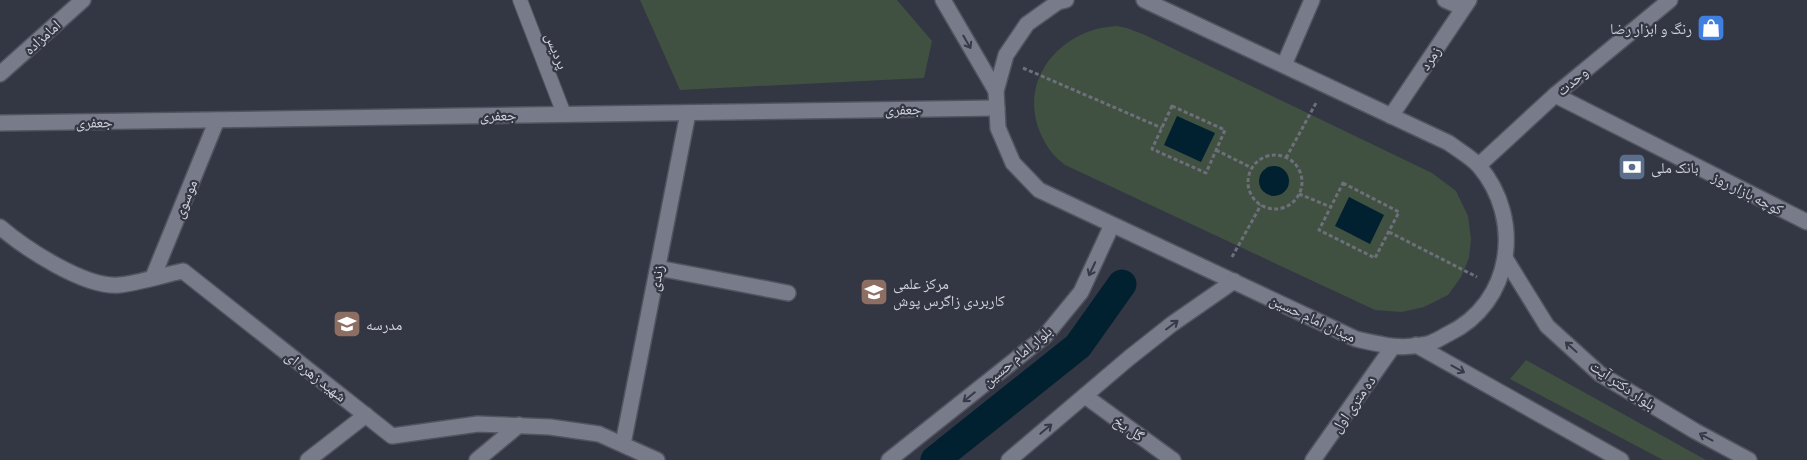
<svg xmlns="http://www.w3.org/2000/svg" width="1807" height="460" font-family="Manrope,'Noto Naskh Arabic',sans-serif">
	<rect width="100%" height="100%" fill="#333643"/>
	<g fill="#405041">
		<path d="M 640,0 L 897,0 L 932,41 L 924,78 L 680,90 Z"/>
		<path d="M 1117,26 L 1127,28 L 1145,35 L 1432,173 L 1456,191 L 1468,216 L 1471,239 L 1469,258 L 1461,277 L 1448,295 L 1424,307 L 1402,312 L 1375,310 L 1065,165 C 1059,160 1053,155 1049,149 C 1017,102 1039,50 1090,31 C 1098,28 1108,27 1117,26 Z"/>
		<path d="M 1526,360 L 1706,460 L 1663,460 L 1510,379 Z"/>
	</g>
	<g fill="#022130">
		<path d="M 1177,116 L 1215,133 L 1201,162 L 1164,145 Z"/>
		<circle cx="1274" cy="181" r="15"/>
		<path d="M 1349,197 L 1384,215 L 1370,244 L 1335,226 Z"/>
	</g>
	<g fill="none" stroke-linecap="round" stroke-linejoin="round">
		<path stroke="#022130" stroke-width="29" d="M 935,460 L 1078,346 L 1122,284"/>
		<defs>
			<path id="service" d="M 520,0 L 564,114"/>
			<g id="minor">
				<path d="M 1445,0 L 1463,8"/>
				<path d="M 1284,65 L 1312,0"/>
				<path d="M 0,74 L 83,0"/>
				<path d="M 1555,95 L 1807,222"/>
				<path d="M 1391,116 L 1469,0"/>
				<path d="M 0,227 C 26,249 85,288 119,285 C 139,283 163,275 183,271 L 392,436 L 478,424 L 550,427 L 599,434 L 657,460"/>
				<path d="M 658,268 L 788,293"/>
				<path d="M 153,277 L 217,120"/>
				<path d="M 1085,396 L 1173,460"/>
				<path d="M 623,444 L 688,113"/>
				<path d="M 308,460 L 366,415"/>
				<path d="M 477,460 L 519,425"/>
				<path d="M 1313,460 L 1392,348"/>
			</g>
			<g id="tertiary">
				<path d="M 0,123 L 997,108"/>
				<path d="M 1479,165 L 1555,95 L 1670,0"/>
			</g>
			<g id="secondary">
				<path d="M 943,0 L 996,91"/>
				<path d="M 1066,0 L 1058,2 L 1027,24 L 1006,55 L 996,91 L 998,128 L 1013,163 L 1039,190 L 1356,339 C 1382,345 1401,350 1427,344 C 1435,342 1442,337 1448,334 C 1513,303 1524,219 1479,166 C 1471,157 1458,150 1449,143 L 1144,0"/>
				<path d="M 1505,258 L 1547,326 L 1600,374 L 1695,431 L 1749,460"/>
				<path d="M 1416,345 L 1621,460"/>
				<path d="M 889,460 L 1045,336 L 1081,292 L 1112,225"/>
				<path d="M 1009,460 L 1129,358 L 1172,324 L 1234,281"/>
			</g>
		</defs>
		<use href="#service" stroke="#51535e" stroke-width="16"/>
		<use href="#minor" stroke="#51535e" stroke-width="18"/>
		<use href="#tertiary" stroke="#51535e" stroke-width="18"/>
		<use href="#secondary" stroke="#51535e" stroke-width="18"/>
		<g stroke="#6d707b" stroke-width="3" stroke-dasharray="4 2.5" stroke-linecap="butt">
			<path d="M 1023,68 L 1162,128"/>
			<path d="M 1172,106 L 1225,130 L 1206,173 L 1152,149 Z"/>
			<path d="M 1216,150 L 1252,168"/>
			<circle cx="1275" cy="182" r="27"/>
			<path d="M 1286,158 L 1316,103"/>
			<path d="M 1343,183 L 1399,212 L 1375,258 L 1319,230 Z"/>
			<path d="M 1299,194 L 1331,207"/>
			<path d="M 1389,232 L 1477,277"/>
			<path d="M 1232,257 L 1261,205"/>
		</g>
		<use href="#service" stroke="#777b8a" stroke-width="14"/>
		<use href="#minor" stroke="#777b8a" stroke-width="15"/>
		<use href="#tertiary" stroke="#777b8a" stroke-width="15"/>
		<use href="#secondary" stroke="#777b8a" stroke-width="15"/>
	</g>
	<defs><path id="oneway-shaft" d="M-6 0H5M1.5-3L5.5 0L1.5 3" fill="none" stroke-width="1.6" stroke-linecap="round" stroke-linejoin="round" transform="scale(1.25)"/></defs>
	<g stroke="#363947">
		<use href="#oneway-shaft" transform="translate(967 42) rotate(60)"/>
		<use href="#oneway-shaft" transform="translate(1092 269) rotate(115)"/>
		<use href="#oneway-shaft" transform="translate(1172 325) rotate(-37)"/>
		<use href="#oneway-shaft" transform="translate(1571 347) rotate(-138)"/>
		<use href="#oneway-shaft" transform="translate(1458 369) rotate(29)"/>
		<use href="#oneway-shaft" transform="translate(969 397) rotate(141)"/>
		<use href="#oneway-shaft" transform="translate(1046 429) rotate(-40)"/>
		<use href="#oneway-shaft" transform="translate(1706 437) rotate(-152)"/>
	</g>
	<defs>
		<symbol id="shop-square" viewBox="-11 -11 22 22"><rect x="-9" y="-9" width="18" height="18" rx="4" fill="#3f7fe0" stroke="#333643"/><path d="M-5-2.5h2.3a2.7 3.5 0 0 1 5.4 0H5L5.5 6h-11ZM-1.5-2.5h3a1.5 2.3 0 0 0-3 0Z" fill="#fff"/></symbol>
		<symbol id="bank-square" viewBox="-11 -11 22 22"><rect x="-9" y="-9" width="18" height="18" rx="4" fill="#5c6f8a" stroke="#333643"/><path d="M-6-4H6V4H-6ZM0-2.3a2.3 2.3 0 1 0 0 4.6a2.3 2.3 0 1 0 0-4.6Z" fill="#fff"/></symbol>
		<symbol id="university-square" viewBox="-11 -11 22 22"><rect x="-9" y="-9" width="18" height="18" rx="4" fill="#8d6e63" stroke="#333643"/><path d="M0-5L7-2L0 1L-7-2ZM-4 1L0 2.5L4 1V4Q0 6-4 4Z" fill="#fff"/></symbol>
		<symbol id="school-square" viewBox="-11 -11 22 22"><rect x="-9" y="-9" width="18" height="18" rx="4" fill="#8d6e63" stroke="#333643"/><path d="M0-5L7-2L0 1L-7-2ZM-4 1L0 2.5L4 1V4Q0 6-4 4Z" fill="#fff"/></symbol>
	</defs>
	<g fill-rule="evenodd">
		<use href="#shop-square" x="1695" y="12" width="32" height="32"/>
		<use href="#bank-square" x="1616" y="151" width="32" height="32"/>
		<use href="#university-square" x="858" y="276" width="32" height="32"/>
		<use href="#school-square" x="331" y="308" width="32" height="32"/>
	</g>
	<g text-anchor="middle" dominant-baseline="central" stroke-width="4.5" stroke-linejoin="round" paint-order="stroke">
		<g font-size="15" fill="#d0d2da" stroke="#333643" text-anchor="start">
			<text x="1692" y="28" text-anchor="end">رنگ و ابزار رضا</text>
			<text x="1651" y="167">بانک ملی</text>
			<text x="893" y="283">مرکز علمی<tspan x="893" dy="17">کاربردی زاگرس پوش</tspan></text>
			<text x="366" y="324">مدرسه</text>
		</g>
		<g font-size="15" fill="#d0d2da" stroke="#333643">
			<text transform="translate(42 37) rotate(-42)">امامزاده</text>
			<text transform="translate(557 51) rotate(69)">پردیس</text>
			<text transform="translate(1430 58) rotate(-56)">زمرد</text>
			<text transform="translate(1572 81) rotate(-40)">وحدت</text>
			<text transform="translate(903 109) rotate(-1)">جعفری</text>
			<text transform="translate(498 115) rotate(-1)">جعفری</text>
			<text transform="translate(94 122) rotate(-1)">جعفری</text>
			<text transform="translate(1748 193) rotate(27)">کوچه بازار روز</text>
			<text transform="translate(185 199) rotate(-68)">موسوی</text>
			<text transform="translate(656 278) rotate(-79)">زندی</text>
			<text transform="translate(1313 318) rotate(25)">میدان امام حسین</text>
			<text transform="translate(1017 356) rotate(-40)">بلوار امام حسین</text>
			<text transform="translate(316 376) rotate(38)">شهید زهره ای</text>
			<text transform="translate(1623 385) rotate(34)">بلوار دکتر آیت</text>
			<text transform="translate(1353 404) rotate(-55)">ده متری اول</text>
			<text transform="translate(1129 428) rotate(36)">گل یخ</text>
		</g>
	</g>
</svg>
